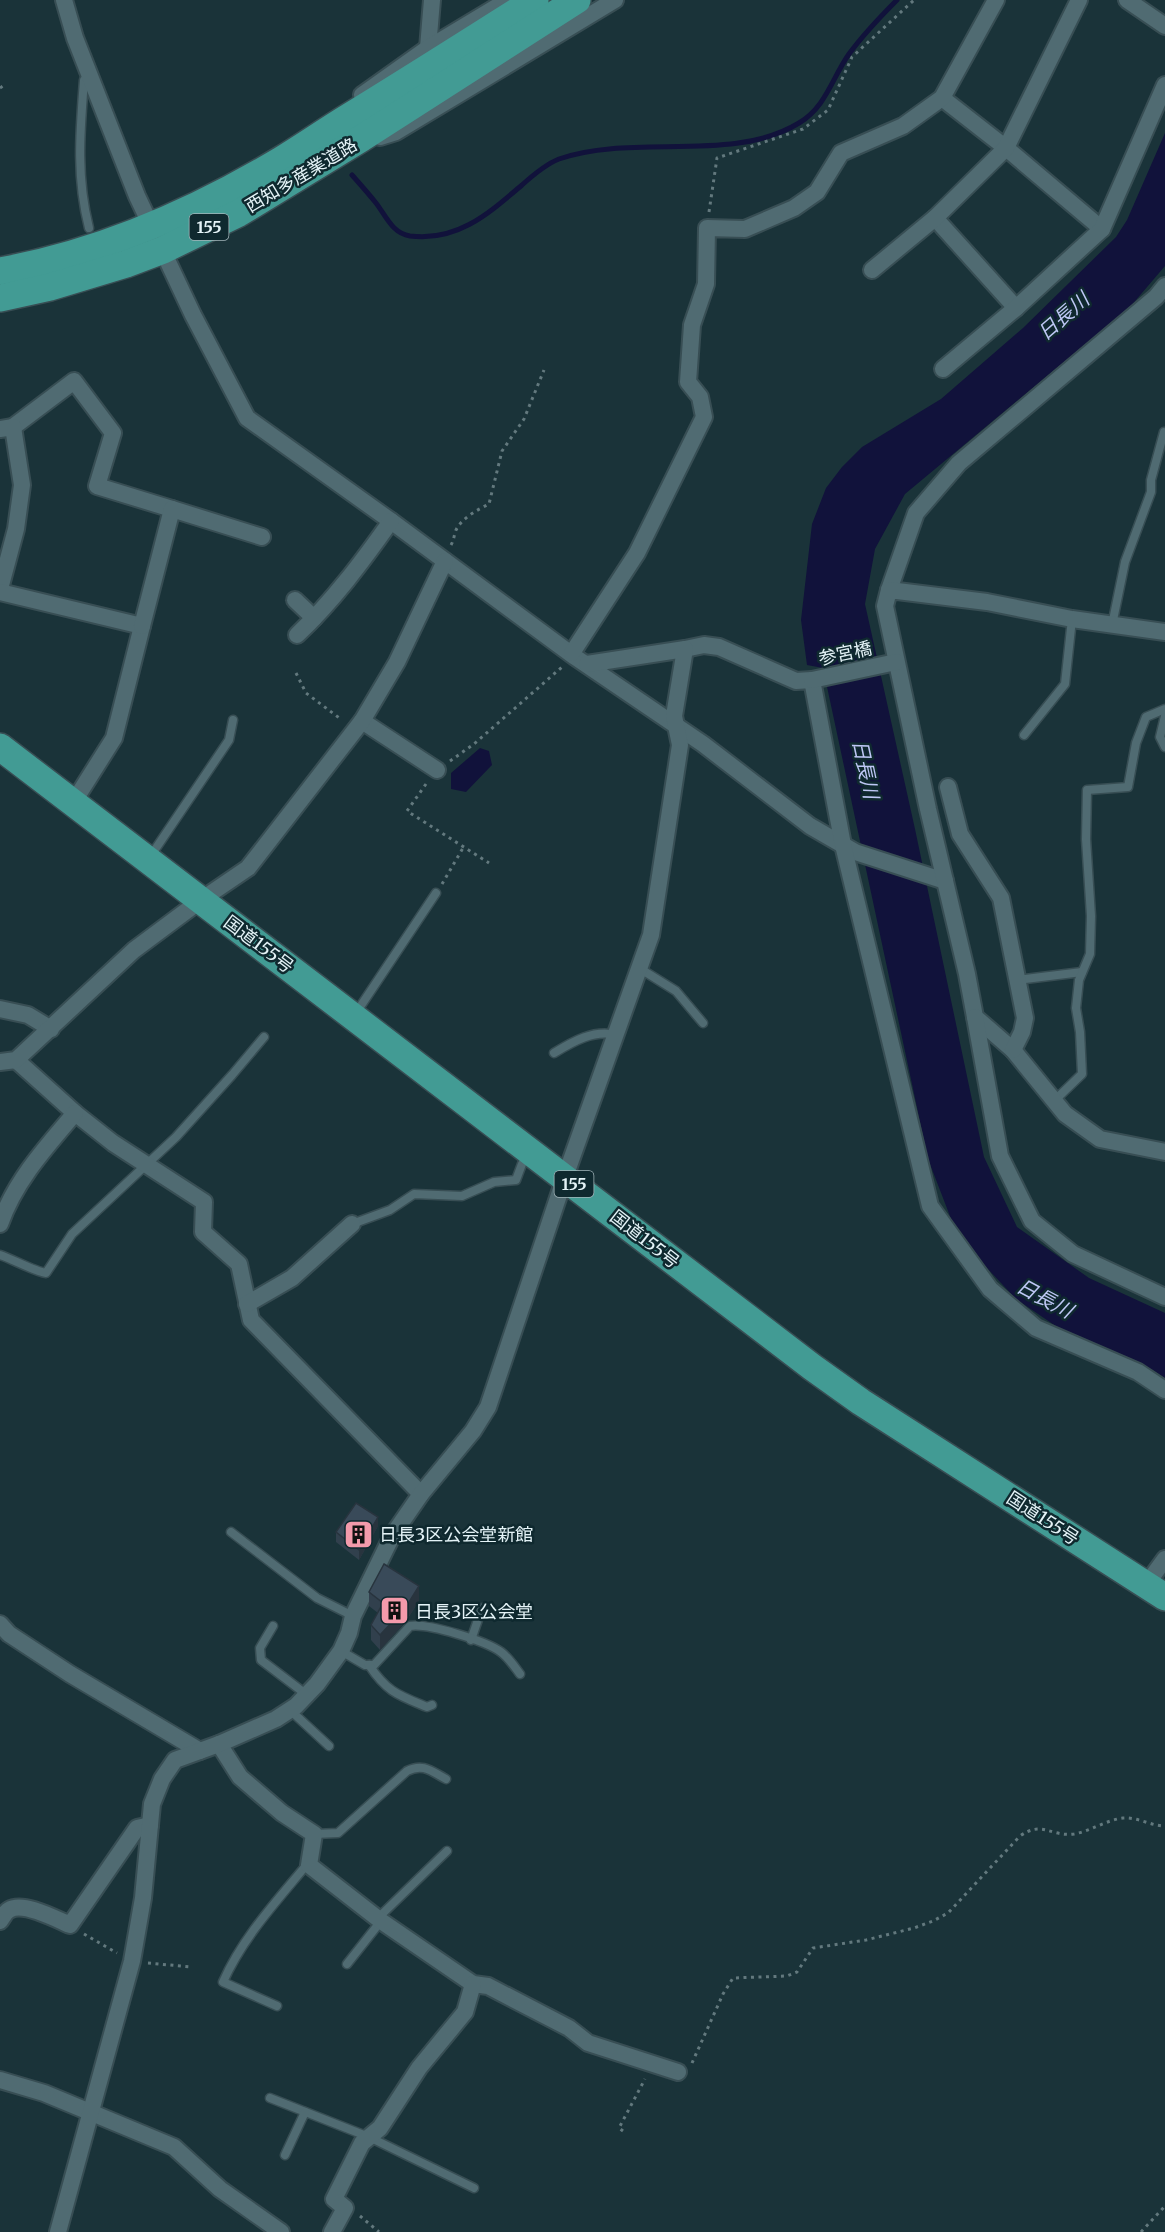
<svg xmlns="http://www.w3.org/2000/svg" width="1165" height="2232" font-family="Merriweather,'Noto Sans JP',serif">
	<rect width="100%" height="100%" fill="#1a3339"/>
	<g fill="#11123b">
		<path d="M 1165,133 L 1165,266 L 1130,307 L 905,494 L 875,549 L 865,604 L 915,829 L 984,1157 L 1017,1227 L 1089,1278 L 1165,1313 L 1165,1378 L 1153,1370 L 1066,1333 L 1016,1299 L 958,1237 L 928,1159 L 823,668 L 807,665 L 801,620 L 812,524 L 826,488 L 842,467 L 862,447 L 941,399 L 1023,328 L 1116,237 L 1127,220 Z"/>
		<path d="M 480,748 L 489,751 L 492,765 L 466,792 L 451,789 L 451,773 Z"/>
	</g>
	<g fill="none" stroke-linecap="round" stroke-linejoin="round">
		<path stroke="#11123b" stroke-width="5" d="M 352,175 C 360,184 368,193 376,203 C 386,216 392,233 410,236 C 457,242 488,214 522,185 C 532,176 546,164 559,159 C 634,133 732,164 799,123 C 826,107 832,78 849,54 C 863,35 880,17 897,0"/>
		<defs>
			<g id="service">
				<path d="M 89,228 C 76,177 80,132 84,80 L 90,76"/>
				<path d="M 1112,625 L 1125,562 L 1151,492 L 1151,480 L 1164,432"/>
				<path d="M 1165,716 L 1160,737 L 1165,747"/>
				<path d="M 1024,735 L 1065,684 L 1072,619"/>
				<path d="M 150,857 L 229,740 L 233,720"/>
				<path d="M 639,968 L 676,991 L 703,1023"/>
				<path d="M 1017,980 L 1082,972"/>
				<path d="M 356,1013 L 436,893"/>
				<path d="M 554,1053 C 572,1042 594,1029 616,1035"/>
				<path d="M 1054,1101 L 1082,1074 L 1080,1032 L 1076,1008 L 1079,980 L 1090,954 L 1091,916 L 1086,839 L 1087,790 L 1128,787 L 1136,743 L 1146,717 L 1165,709"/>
				<path d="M 352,1224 L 390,1210 L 414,1194 L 462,1196 L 494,1182 L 516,1180 L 522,1164 L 529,1154"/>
				<path d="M 0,1255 C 12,1259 36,1272 46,1273 L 72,1234 L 176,1137 L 232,1075 L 264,1037"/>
				<path d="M 231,1532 L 317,1598 L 353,1616"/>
				<path d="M 273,1626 L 260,1648 L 261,1660 L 307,1695"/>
				<path d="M 471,1640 L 482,1608"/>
				<path d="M 341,1651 L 365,1665 L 374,1665 L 410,1626 C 428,1623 486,1641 501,1652 C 509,1658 514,1666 520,1674"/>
				<path d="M 369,1665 C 387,1692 398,1695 427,1707 L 432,1705"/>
				<path d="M 290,1710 L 329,1746"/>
				<path d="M 314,1834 L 338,1833 L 407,1771 C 423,1763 431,1771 446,1779"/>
				<path d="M 378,1918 L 447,1851"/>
				<path d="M 347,1964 L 381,1921"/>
				<path d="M 277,2006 L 223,1982 C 242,1939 274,1904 304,1868 L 309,1865"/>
				<path d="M 270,2098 L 369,2137 L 474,2188"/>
				<path d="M 285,2155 L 305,2112"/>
			</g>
			<g id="minor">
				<path d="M 64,0 L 75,38 L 137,196 L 193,315 L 247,418 L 391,521 L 575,657 L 703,744 L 810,826 L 855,852 L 945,881"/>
				<path d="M 1127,0 L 1165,26"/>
				<path d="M 428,48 L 432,0"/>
				<path d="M 362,95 L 428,48 L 508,0"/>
				<path d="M 942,98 L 1006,148 L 1102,229"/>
				<path d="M 380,137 L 396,132 L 615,0"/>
				<path d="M 935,218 L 1016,308"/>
				<path d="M 872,270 L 935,218 L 1006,148 L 1079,0"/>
				<path d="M 943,369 L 1016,308 L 1102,229 L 1165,85"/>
				<path d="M 13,427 L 74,381 L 113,433 L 97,486 L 172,509"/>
				<path d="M 0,429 L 13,427 L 22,485 L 16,529 L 0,589"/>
				<path d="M 889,590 L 916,513 L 959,463 L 1156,297 L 1165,286"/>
				<path d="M 0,592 L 142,626 L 114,738 L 73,803"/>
				<path d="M 295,600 L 314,618"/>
				<path d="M 142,626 L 172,509 L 262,537"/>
				<path d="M 1165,632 L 1072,619 L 987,602 L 889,590 L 885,606 L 928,809 L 967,974 L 975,1017 L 1013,1050 L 1065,1114 L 1100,1139 L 1165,1152"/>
				<path d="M 297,635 C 333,601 362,562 391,521"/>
				<path d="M 685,649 L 704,645 L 719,647 L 796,681 L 812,680 L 843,845 L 930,1206 L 990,1289 L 1036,1328 L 1138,1372 L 1165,1390"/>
				<path d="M 572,653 L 637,553 L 704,417 L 700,397 L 688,382 L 692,325 L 706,284 L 707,228 L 745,229 L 794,208 L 817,192 L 841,153 L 903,126 L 942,98 L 996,0"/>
				<path d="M 812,680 L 896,662"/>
				<path d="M 362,721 L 437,770"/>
				<path d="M 948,787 L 960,834 L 1001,898 L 1025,1018 L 1022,1032 L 1013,1050"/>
				<path d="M 0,1009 L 28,1015 L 51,1029"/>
				<path d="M 975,1017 L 1000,1156 L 1032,1221 L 1073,1254 L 1165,1297"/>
				<path d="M 16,1060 L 75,1113 L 113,1143 L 204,1202 L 203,1232 L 239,1264 L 251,1320 L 421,1494"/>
				<path d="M 0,1062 L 16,1060 L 134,950 L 201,900 L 248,868 L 362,721 L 397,662 L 445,561"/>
				<path d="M 0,1224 C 15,1181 46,1147 75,1113"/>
				<path d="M 247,1304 L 292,1278 L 352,1224"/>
				<path d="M 1146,1585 L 1165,1559"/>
				<path d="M 0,1624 L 9,1634 L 70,1674 L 200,1751"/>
				<path d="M 219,1744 L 240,1777 L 282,1813 L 314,1834 L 309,1865 L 381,1921 L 473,1984 L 488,1986 L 569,2028 L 588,2043 L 678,2072"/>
				<path d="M 0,1921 C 3,1917 5,1912 9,1910 C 23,1901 56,1919 70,1925 L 137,1828 L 150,1825"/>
				<path d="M 0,2080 L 44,2093 L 174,2147 L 220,2189 L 281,2232"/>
				<path d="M 58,2232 L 132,1961 L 143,1898 L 152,1804 L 162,1779 L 175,1760 L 219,1744 L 276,1719 L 296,1706 L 317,1684 L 341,1651 L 349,1633 L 353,1616 L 392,1536 L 421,1494 L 473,1431 L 488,1407 L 565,1177 L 651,935 L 680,745 L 674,716 L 685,649 L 587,664"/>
				<path d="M 332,2232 L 345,2208 L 334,2199 L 362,2143 L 380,2128 L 419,2068 L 465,2012 L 473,1984"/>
			</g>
			<g id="trunk">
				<path d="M 0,271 C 100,253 194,212 281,160 C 304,146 327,130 350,116 C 412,78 473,39 535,0"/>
				<path d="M 0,298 L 50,287 L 126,264 L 163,250 L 239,213 L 362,138 L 577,0"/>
				<path d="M 0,747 L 812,1367 L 861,1402 L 1165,1597"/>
			</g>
		</defs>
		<use href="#service" stroke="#384e54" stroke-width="11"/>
		<use href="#minor" stroke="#384e54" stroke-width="20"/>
		<use href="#trunk" stroke="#384e54" stroke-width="30"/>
		<g stroke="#63797e" stroke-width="3" stroke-dasharray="3 4.5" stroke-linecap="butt">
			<path d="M 0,88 L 3,86"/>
			<path d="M 709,212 L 717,158 L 803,129 L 828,110 L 852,57 L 914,0"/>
			<path d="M 451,545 C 454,540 454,535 456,530 C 462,518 477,510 489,504 L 502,451 L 524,419 L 544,370"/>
			<path d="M 296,673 L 306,693 L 342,720"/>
			<path d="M 450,761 L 474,744 L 562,667"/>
			<path d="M 426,784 L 407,811 L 489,863"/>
			<path d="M 442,884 L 463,848"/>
			<path d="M 84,1934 L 117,1953"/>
			<path d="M 148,1963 L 191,1967"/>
			<path d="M 692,2063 L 723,1994 L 733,1978 L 787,1976 L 797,1972 L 813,1948 L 866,1940 L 914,1928 L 933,1921 L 948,1913 L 1020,1836 C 1043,1820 1050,1837 1074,1834 C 1091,1831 1106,1820 1123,1818 C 1138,1817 1151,1826 1165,1826"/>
			<path d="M 623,2131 L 619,2128 L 645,2079"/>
			<path d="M 360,2216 L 379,2232"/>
			<path d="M 1141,2232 L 1165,2206"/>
		</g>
		<use href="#service" stroke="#506b72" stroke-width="8"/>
		<use href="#minor" stroke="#506b72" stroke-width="16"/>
		<use href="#trunk" stroke="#429b94" stroke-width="27"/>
	</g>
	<g fill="#31404d">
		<path d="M 378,1526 L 359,1560 L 336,1542 L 336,1532 Z"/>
		<path d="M 369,1592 L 419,1601 L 406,1621 L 380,1650 L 371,1640 L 371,1625 L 378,1613 L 369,1606 Z"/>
	</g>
	<g fill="#28343e">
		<path d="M 378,1517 L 378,1526 L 359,1560 L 359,1550 Z"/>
		<path d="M 419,1586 L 419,1601 L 406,1621 L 380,1650 L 380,1635 Z"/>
	</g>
	<g fill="#394a59" stroke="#28343e" stroke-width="1.5">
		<path d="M 356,1503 L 378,1517 L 359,1550 L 336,1532 Z"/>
		<path d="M 384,1564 L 419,1586 L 406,1607 L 380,1635 L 371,1625 L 383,1603 L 369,1592 Z"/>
	</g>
	<defs>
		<symbol id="building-square" viewBox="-11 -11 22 22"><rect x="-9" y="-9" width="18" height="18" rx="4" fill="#f39aab" stroke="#0f292f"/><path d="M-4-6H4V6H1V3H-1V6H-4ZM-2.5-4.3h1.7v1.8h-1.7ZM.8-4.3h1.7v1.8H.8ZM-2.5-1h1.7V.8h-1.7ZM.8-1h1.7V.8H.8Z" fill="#111"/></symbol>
	</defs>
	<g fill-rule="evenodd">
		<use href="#building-square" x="342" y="1518" width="33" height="33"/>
		<use href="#building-square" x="378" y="1594" width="33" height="33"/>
	</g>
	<g text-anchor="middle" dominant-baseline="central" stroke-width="5" stroke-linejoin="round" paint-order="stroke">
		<g fill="#0f292f" stroke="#a4b6bb" stroke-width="1.5">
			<rect x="189.5" y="214" width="39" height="26" rx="4.5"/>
			<rect x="554.5" y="1171" width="39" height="26" rx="4.5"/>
		</g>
		<g font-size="16" font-weight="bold" fill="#e4f3f7">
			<text x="209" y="227">155</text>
			<text x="574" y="1184">155</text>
		</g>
		<g font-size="18" fill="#e4f3f7" stroke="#0f292f">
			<text transform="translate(301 175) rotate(-31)">西知多産業道路</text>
			<text transform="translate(845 653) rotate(-12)">参宮橋</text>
			<text transform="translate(259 944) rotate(37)">国道155号</text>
			<text transform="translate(645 1239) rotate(38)">国道155号</text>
			<text transform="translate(1043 1518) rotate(33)">国道155号</text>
		</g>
		<g font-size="18" fill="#e4f3f7" stroke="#0f292f" text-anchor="start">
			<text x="379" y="1534">日長3区公会堂新館</text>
			<text x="415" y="1611">日長3区公会堂</text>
		</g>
		<g font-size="20" font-style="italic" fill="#bec7f5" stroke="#0f292f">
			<text transform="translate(1063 316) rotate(-41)">日長川</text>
			<text transform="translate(866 769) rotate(78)">日長川</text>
			<text transform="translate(1045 1298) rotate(28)">日長川</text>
		</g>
	</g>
</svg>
